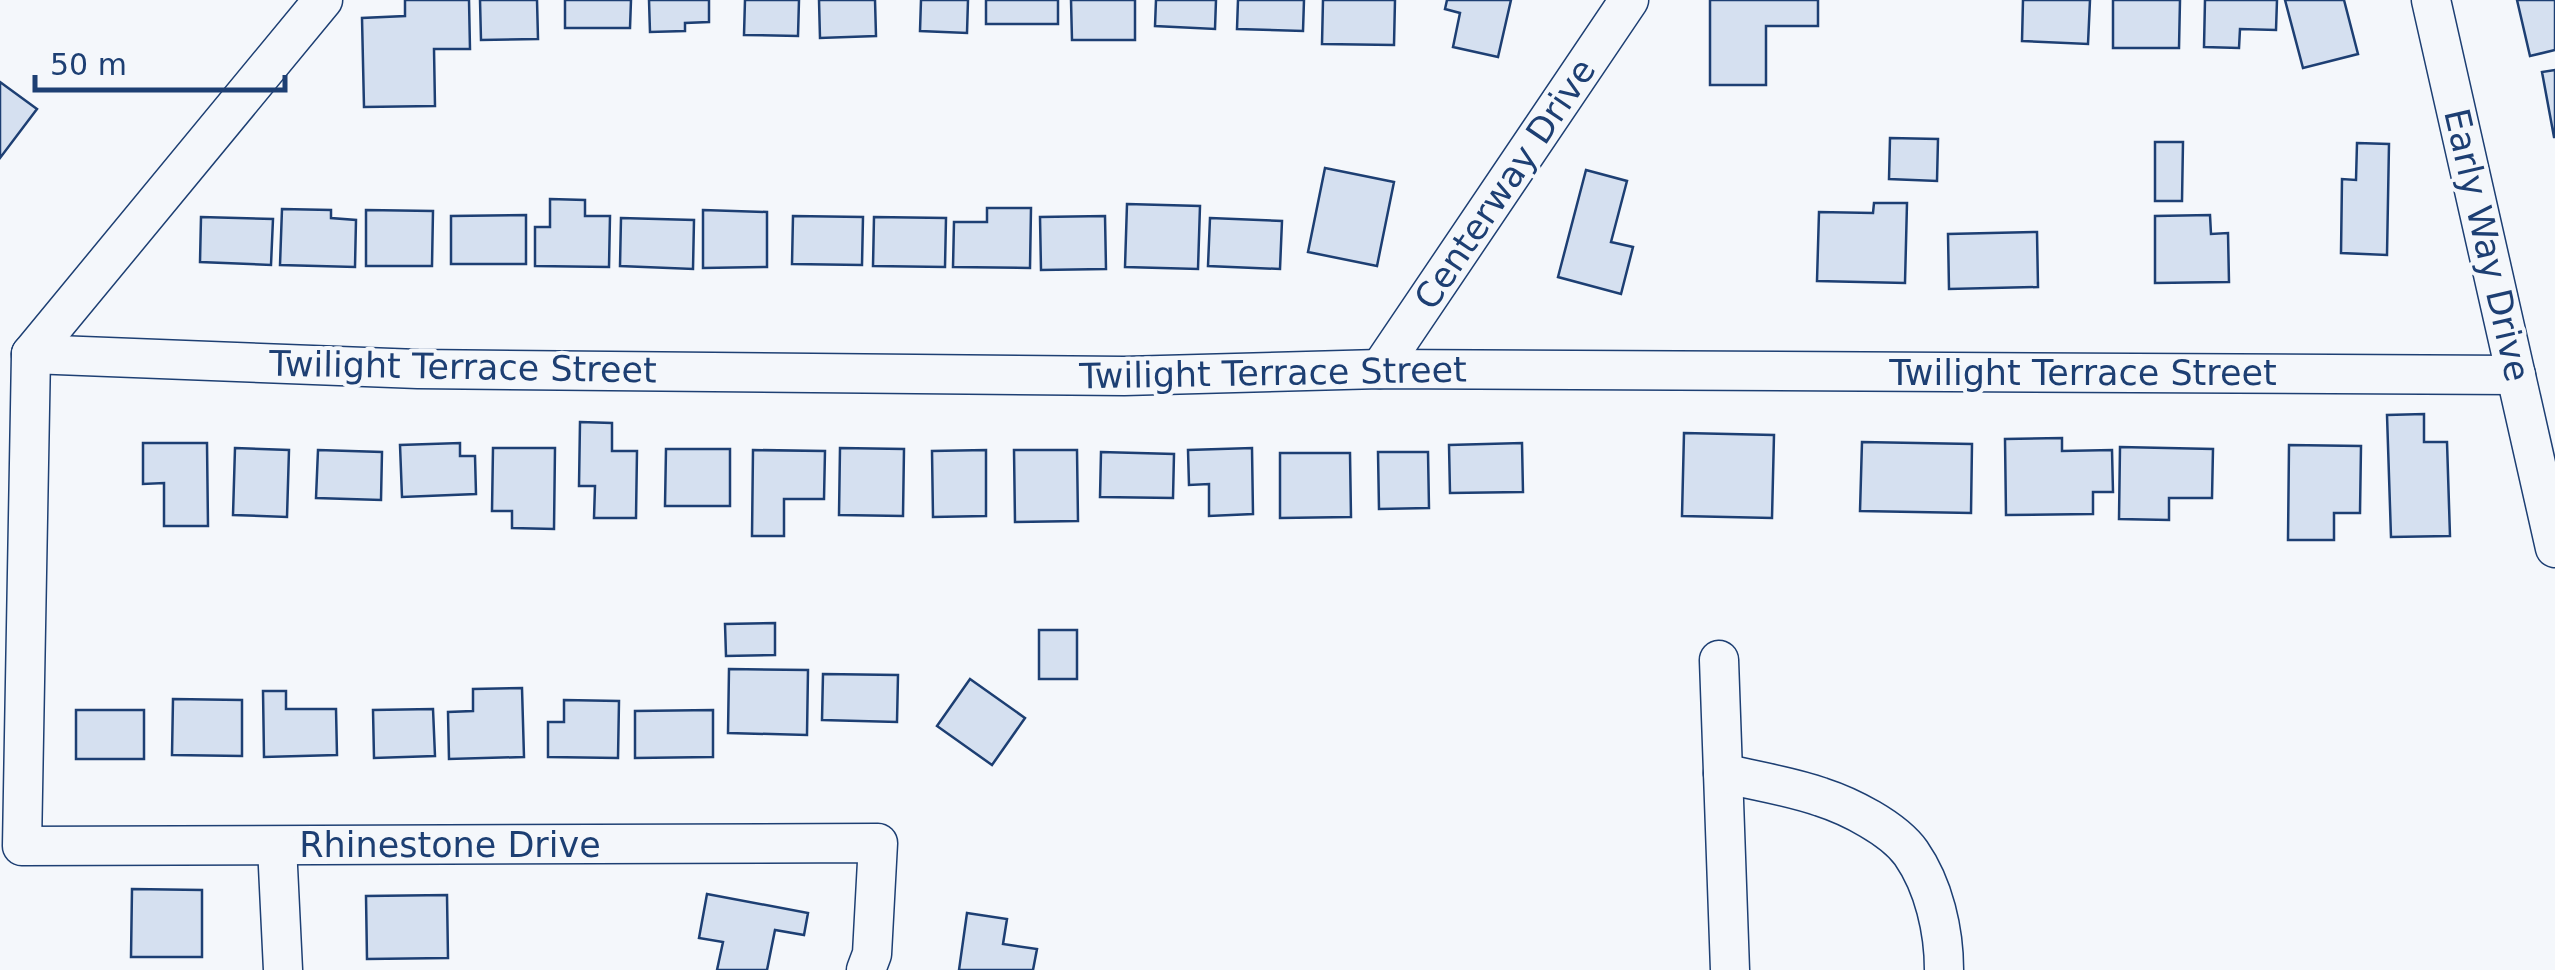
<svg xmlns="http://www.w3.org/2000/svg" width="2555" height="970" font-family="'DejaVu Sans',sans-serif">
	<rect width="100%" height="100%" fill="#f4f7fb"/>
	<g fill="#d5e0f0" stroke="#1d3f73" stroke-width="2.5">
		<path d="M 405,0 L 469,0 L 470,49 L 434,49 L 435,106 L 364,107 L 362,18 L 405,16 Z"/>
		<path d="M 480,0 L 537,0 L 538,39 L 481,40 Z"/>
		<path d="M 565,0 L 631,0 L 630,28 L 565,28 Z"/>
		<path d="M 649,0 L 709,0 L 709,22 L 685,23 L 685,31 L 650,32 Z"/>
		<path d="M 745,0 L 799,0 L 798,36 L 744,35 Z"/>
		<path d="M 819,0 L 875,0 L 876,36 L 820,38 Z"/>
		<path d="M 921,0 L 968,0 L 967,33 L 920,31 Z"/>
		<rect x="986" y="0" width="72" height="24"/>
		<path d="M 1071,0 L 1135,0 L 1135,40 L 1072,40 Z"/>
		<path d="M 1156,0 L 1216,0 L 1215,29 L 1155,26 Z"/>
		<path d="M 1238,0 L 1304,0 L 1303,31 L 1237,29 Z"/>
		<path d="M 1323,0 L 1395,0 L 1394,45 L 1322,44 Z"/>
		<path d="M 1447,0 L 1511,0 L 1498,57 L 1453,47 L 1460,13 L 1445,9 Z"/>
		<path d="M 1710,0 L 1818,0 L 1818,26 L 1766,26 L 1766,85 L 1710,85 Z"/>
		<path d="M 2023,0 L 2090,0 L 2088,44 L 2022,41 Z"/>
		<path d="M 2113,0 L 2180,0 L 2179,48 L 2113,48 Z"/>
		<path d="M 2205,0 L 2277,0 L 2276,30 L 2240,29 L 2239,48 L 2204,47 Z"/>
		<path d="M 2285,0 L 2344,0 L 2358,54 L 2303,68 Z"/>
		<path d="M 2517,0 L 2555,0 L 2555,50 L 2530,56 Z"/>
		<path d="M 2555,70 L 2555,137 L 2554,137 L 2542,72 Z"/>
		<path d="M 0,82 L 37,109 L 0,158 Z"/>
		<path d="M 1890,138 L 1938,139 L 1937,181 L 1889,179 Z"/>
		<path d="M 2155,142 L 2183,142 L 2182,201 L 2155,201 Z"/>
		<path d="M 2357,143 L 2389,144 L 2387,255 L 2341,253 L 2342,179 L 2356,180 Z"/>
		<path d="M 1325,168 L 1394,182 L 1377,266 L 1308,252 Z"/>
		<path d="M 1586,170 L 1627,181 L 1611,242 L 1633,247 L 1621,294 L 1558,277 Z"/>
		<path d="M 550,199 L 585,200 L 585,216 L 610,216 L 609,267 L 535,266 L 535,227 L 550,227 Z"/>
		<path d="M 1874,203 L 1907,203 L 1905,283 L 1817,281 L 1819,212 L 1873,213 Z"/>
		<path d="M 1127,204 L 1200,206 L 1198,269 L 1125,267 Z"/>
		<path d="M 987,208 L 1031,208 L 1030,268 L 953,267 L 954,222 L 987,222 Z"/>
		<path d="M 282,209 L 331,210 L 331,218 L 356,220 L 355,267 L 280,265 Z"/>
		<path d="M 366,210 L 433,211 L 432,266 L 366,266 Z"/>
		<path d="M 703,210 L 767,212 L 767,267 L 703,268 Z"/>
		<path d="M 526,215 L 526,264 L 451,264 L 451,216 Z"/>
		<path d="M 2210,215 L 2211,234 L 2228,233 L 2229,282 L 2155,283 L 2155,216 Z"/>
		<path d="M 793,216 L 863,217 L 862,265 L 792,264 Z"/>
		<path d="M 1105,216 L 1106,269 L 1041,270 L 1040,217 Z"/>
		<path d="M 201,217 L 273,219 L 271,265 L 200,262 Z"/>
		<path d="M 874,217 L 946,218 L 945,267 L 873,266 Z"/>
		<path d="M 621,218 L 694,220 L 693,269 L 620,266 Z"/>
		<path d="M 1210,218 L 1282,221 L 1280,269 L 1208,266 Z"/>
		<path d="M 2037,232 L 2038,287 L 1949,289 L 1948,234 Z"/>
		<path d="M 2424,414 L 2424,442 L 2447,442 L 2450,536 L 2391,537 L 2387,415 Z"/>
		<path d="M 580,422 L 612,423 L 612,451 L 637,451 L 636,518 L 594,518 L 595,486 L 579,486 Z"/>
		<path d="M 1684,433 L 1774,435 L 1772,518 L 1682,516 Z"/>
		<path d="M 2062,438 L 2062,451 L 2112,450 L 2113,492 L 2093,492 L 2093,514 L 2006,515 L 2005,439 Z"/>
		<path d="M 1862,442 L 1972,444 L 1971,513 L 1860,511 Z"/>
		<path d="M 143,443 L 207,443 L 208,526 L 164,526 L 164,483 L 143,484 Z"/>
		<path d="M 460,443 L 460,456 L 475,456 L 476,494 L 402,497 L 400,445 Z"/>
		<path d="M 1522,443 L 1523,492 L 1450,493 L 1449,445 Z"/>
		<path d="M 2289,445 L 2361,446 L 2360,513 L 2334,513 L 2334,540 L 2288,540 Z"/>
		<path d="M 2120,447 L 2213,449 L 2212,498 L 2169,498 L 2169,520 L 2119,519 Z"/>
		<path d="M 235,448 L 289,450 L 287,517 L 233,515 Z"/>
		<path d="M 493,448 L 555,448 L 554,529 L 512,528 L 512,511 L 492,511 Z"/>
		<path d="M 840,448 L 904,449 L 903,516 L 839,515 Z"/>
		<path d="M 1252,448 L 1253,514 L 1209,516 L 1209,484 L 1189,485 L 1188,450 Z"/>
		<path d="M 666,449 L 730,449 L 730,506 L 665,506 Z"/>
		<path d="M 318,450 L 382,452 L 381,500 L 316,498 Z"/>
		<path d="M 753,450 L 825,451 L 824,499 L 784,499 L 784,536 L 752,536 Z"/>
		<path d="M 986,450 L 986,516 L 933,517 L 932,451 Z"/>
		<path d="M 1014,450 L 1077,450 L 1078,521 L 1015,522 Z"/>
		<path d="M 1101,452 L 1174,454 L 1173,498 L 1100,497 Z"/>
		<path d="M 1378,452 L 1428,452 L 1429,508 L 1379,509 Z"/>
		<path d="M 1280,453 L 1350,453 L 1351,517 L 1280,518 Z"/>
		<path d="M 775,623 L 775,655 L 726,656 L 725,624 Z"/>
		<rect x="1039" y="630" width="38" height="49"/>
		<path d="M 729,669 L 808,670 L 807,735 L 728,733 Z"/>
		<path d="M 823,674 L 898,675 L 897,722 L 822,720 Z"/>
		<path d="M 970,679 L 1025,718 L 992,765 L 937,726 Z"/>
		<path d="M 522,688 L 524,757 L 449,759 L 448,712 L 473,711 L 473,689 Z"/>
		<path d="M 263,691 L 286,691 L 286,709 L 336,709 L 337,755 L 264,757 Z"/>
		<path d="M 173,699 L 242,700 L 242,756 L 172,755 Z"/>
		<path d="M 564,700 L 619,701 L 618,758 L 548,757 L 548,722 L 564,722 Z"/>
		<path d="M 433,709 L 435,756 L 374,758 L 373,710 Z"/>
		<rect x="76" y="710" width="68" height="49"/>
		<path d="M 713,710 L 713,757 L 635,758 L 635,711 Z"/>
		<path d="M 132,889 L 202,890 L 202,957 L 131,957 Z"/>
		<path d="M 707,894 L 808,913 L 804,935 L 775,930 L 767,970 L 717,970 L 723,942 L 699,938 Z"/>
		<path d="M 447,895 L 448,958 L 367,959 L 366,896 Z"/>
		<path d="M 967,913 L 1007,919 L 1003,944 L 1037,949 L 1033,970 L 959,970 Z"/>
	</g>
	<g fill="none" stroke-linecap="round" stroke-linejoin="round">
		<defs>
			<g id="minor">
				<path d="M 323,0 L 31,354 L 22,846 L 878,843 L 872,954 L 866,970"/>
				<path d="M 2431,0 L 2555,548"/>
				<path d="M 31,354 L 418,369 L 1124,376 L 1380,369 L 2516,375"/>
				<path d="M 1380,369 L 1629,0"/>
				<path d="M 1719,660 L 1730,970"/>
				<path d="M 1723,773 C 1755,781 1790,786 1821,797 C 1849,806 1893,828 1911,853 C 1934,886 1944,931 1944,970"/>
				<path d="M 277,846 L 283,970"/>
			</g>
		</defs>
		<use href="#minor" stroke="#1d3f73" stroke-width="41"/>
		<use href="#minor" stroke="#f4f7fb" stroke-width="38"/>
	</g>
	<g text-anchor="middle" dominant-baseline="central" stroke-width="8" stroke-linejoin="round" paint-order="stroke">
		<g font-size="35" fill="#1d3f73" stroke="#f4f7fb">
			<text transform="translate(1505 184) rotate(-56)">Centerway Drive</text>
			<text transform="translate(2487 245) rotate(77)">Early Way Drive</text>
			<text transform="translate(463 367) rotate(1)">Twilight Terrace Street</text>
			<text transform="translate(1273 373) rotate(-1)">Twilight Terrace Street</text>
			<text x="2083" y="373">Twilight Terrace Street</text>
			<text x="450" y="845">Rhinestone Drive</text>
		</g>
	</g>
	<path d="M35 75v15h250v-15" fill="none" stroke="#1d3f73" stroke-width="5"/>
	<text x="50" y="75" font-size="30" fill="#1d3f73" stroke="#f4f7fb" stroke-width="8" paint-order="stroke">50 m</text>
</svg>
